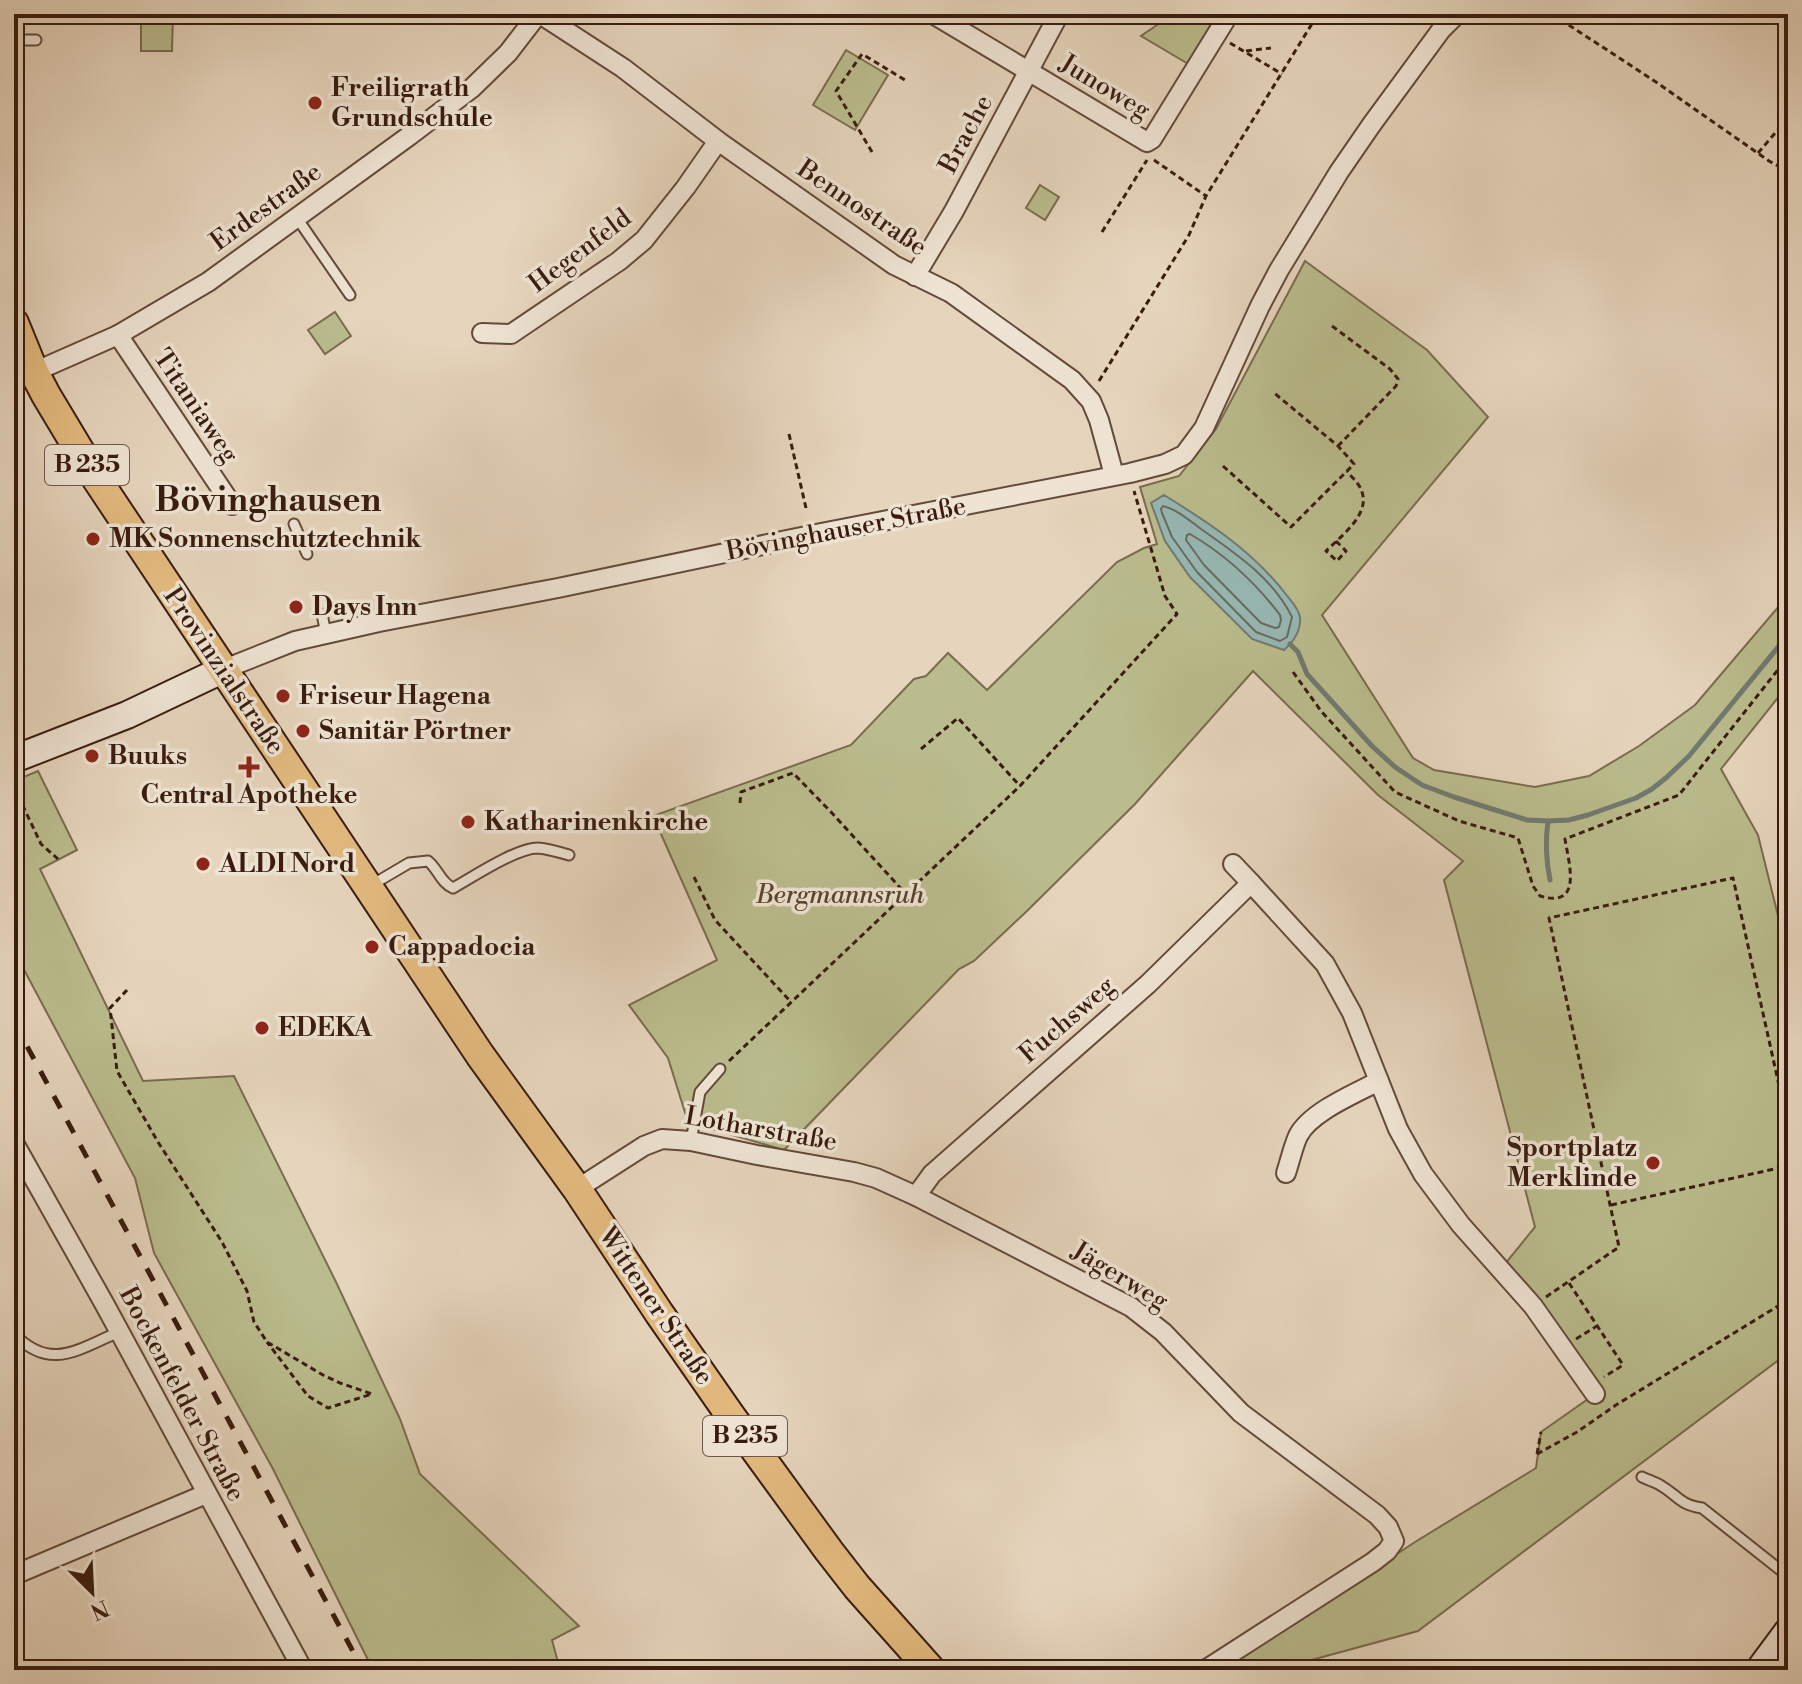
<svg xmlns="http://www.w3.org/2000/svg" width="1802" height="1684" font-family="'Libre Bodoni',serif">
	<rect width="100%" height="100%" fill="#e6d5bd"/>
	<filter id="stains"><feTurbulence type="fractalNoise" baseFrequency=".0025" numOctaves="4"/><feColorMatrix values="0 0 0 0 .2 0 0 0 0 .09 0 0 0 0 .02 0 0 0 .5 -.17"/></filter>
	<radialGradient id="worn" r=".72"><stop offset=".6" stop-color="#630" stop-opacity="0"/><stop offset="1" stop-color="#630" stop-opacity=".3"/></radialGradient>
	<g fill="#babc8d" stroke="#7a6c4e" stroke-width="2">
		<path d="M 141,14 L 173,14 L 172,51 L 141,51 Z"/>
		<path d="M 1173,14 L 1203,14 L 1215,28 L 1190,65 L 1141,36 Z"/>
		<path d="M 846,50 L 888,75 L 855,130 L 813,105 Z"/>
		<path d="M 1040,185 L 1059,197 L 1045,220 L 1026,208 Z"/>
		<path d="M 1305,261 L 1427,350 L 1488,417 L 1322,615 L 1413,758 L 1434,770 L 1535,787 L 1589,776 L 1639,746 L 1695,705 L 1780,605 L 1788,587 L 1788,685 L 1721,769 L 1758,835 L 1788,956 L 1788,1353 L 1418,1631 L 1297,1664 L 1287,1670 L 1222,1670 L 1415,1542 L 1536,1468 L 1541,1432 L 1595,1394 L 1500,1270 L 1535,1227 L 1444,880 L 1463,861 L 1378,795 L 1253,671 L 1135,804 L 1028,910 L 974,961 L 959,969 L 784,1150 L 688,1122 L 668,1058 L 629,1005 L 717,960 L 653,816 L 851,745 L 914,679 L 926,676 L 948,653 L 987,690 L 1117,562 L 1144,548 L 1157,544 L 1140,487 L 1179,476 L 1216,429 Z"/>
		<path d="M 335,312 L 351,336 L 325,354 L 308,330 Z"/>
		<path d="M 38,771 L 77,850 L 40,869 L 143,1081 L 234,1076 L 336,1282 L 400,1419 L 420,1474 L 579,1626 L 552,1640 L 560,1670 L 373,1670 L 273,1469 L 154,1253 L 135,1178 L 14,951 L 14,781 Z"/>
	</g>
	<path fill="#96b8b3" stroke="#717a71" stroke-width="2" d="M 1164,495 C 1211,524 1254,552 1288,597 C 1293,603 1300,611 1300,618 C 1301,632 1293,642 1284,650 L 1252,639 L 1190,577 L 1165,541 L 1151,503 Z"/>
	<g fill="none" stroke-linecap="round" stroke-linejoin="round">
		<g stroke="#686a61" stroke-width="2">
			<path d="M 1163,506 C 1176,509 1189,520 1201,529 C 1235,553 1273,578 1292,617 L 1287,637 L 1280,641 L 1256,632 L 1197,572 L 1172,537 L 1162,513 L 1161,509 Z"/>
			<path d="M 1190,534 C 1226,555 1255,582 1280,615 L 1281,620 L 1279,627 L 1275,628 L 1261,623 L 1204,565 L 1186,540 L 1187,535 Z"/>
		</g>
		<g stroke="#717a71" stroke-width="5">
			<path d="M 1290,644 L 1298,652 L 1307,674 L 1372,746 L 1395,767 L 1422,785 L 1454,797 L 1527,820 L 1548,821 L 1569,820 L 1588,815 L 1636,798 L 1652,789 L 1667,777 L 1689,756 L 1788,635"/>
			<path d="M 1548,821 C 1545,842 1546,860 1550,880"/>
		</g>
		<defs>
			<g id="lane">
				<path d="M 14,40 L 36,40"/>
				<path d="M 297,218 L 350,295"/>
				<path d="M 294,524 L 307,554"/>
				<path d="M 322,614 L 326,634"/>
				<path d="M 370,886 L 409,863 L 428,861 C 438,869 441,883 453,888 C 473,877 516,848 538,848 C 549,849 559,852 569,855"/>
				<path d="M 691,1141 L 700,1092 L 720,1069"/>
				<path d="M 14,1334 C 51,1372 78,1349 119,1332"/>
				<path d="M 1642,1477 C 1648,1480 1655,1482 1660,1485 C 1679,1496 1678,1504 1702,1508 L 1788,1576"/>
			</g>
			<g id="street">
				<path d="M 540,14 L 623,68 L 718,141 L 894,265 L 951,293 L 1072,380 L 1091,401 L 1099,420 L 1114,475"/>
				<path d="M 933,14 L 1147,142 L 1152,139 L 1229,14"/>
				<path d="M 915,276 L 954,211 L 1059,14"/>
				<path d="M 482,333 L 511,334 L 619,261 L 644,240 L 686,187 L 718,141"/>
				<path d="M 118,335 L 232,505"/>
				<path d="M 34,372 L 118,335 L 208,282 L 409,136 L 472,88 L 508,53 L 538,14"/>
				<path d="M 222,670 L 295,641 L 379,622 L 558,588 L 811,535 L 1130,473 L 1165,464 L 1184,455 L 1204,428 L 1260,306 L 1279,270 L 1339,172 L 1372,124 L 1441,30 L 1457,14"/>
				<path d="M 1233,864 L 1251,883"/>
				<path d="M 14,1143 L 105,1305 L 303,1670"/>
				<path d="M 1286,1173 C 1290,1161 1293,1147 1298,1136 C 1310,1112 1356,1093 1379,1081"/>
				<path d="M 577,1189 L 644,1146 L 662,1139 L 691,1141 L 757,1155 L 854,1172 L 876,1178 L 916,1196 L 1131,1307 L 1163,1332 L 1241,1413 L 1377,1515 L 1388,1527 L 1394,1541 L 1387,1551 L 1373,1562 L 1205,1670"/>
				<path d="M 916,1196 L 932,1174 L 1148,984 L 1251,883 L 1325,964 L 1352,1013 L 1398,1129 L 1423,1174 L 1461,1225 L 1533,1306 L 1595,1394"/>
				<path d="M 14,1575 L 206,1494"/>
			</g>
			<g id="secondary">
				<path d="M 14,759 L 127,715 L 222,670"/>
				<path d="M 1759,1670 L 1788,1631"/>
			</g>
			<path id="primary" d="M 14,323 L 34,372 L 46,395 L 94,475 L 480,1055 L 577,1189 L 659,1313 L 730,1415 L 829,1551 L 857,1587 L 931,1670"/>
		</defs>
		<use href="#lane" stroke="#644a3a" stroke-width="13"/>
		<use href="#street" stroke="#644a3a" stroke-width="22"/>
		<use href="#secondary" stroke="#391c0f" stroke-width="30"/>
		<use href="#primary" stroke="#391c0f" stroke-width="32"/>
		<g stroke="#391c0f" stroke-width="3" stroke-dasharray="6 4" stroke-linecap="butt">
			<path d="M 1552,14 L 1656,82 L 1769,161 L 1788,171"/>
			<path d="M 985,22 L 990,14"/>
			<path d="M 1230,43 L 1282,74"/>
			<path d="M 1246,51 L 1271,48"/>
			<path d="M 872,152 L 836,91 L 862,54 L 905,80"/>
			<path d="M 1758,153 L 1788,118"/>
			<path d="M 1154,160 L 1206,196"/>
			<path d="M 1102,232 L 1147,160"/>
			<path d="M 1332,326 L 1390,369 L 1398,379 L 1396,386 L 1338,446"/>
			<path d="M 1099,381 L 1189,235 L 1206,196 L 1318,14"/>
			<path d="M 789,434 L 806,508"/>
			<path d="M 1223,466 L 1291,527 L 1354,464 L 1338,446 L 1273,392"/>
			<path d="M 1336,541 L 1346,551 L 1337,561 L 1326,551 C 1341,536 1370,515 1362,492 C 1360,484 1352,478 1347,471"/>
			<path d="M 1293,672 L 1321,711 L 1395,792 L 1459,821 L 1518,838 L 1533,886 L 1540,896 C 1583,909 1569,864 1565,839 L 1679,795 L 1788,657"/>
			<path d="M 921,749 L 958,718 L 1020,786"/>
			<path d="M 14,787 L 41,844 L 58,859"/>
			<path d="M 740,803 L 741,792 L 793,773 L 831,812 L 905,893"/>
			<path d="M 694,877 L 715,920 L 791,1002"/>
			<path d="M 127,990 L 110,1008 L 117,1071 L 158,1142 L 222,1242 L 247,1291 L 254,1322 L 267,1342 L 323,1375 L 340,1383 L 372,1394 L 328,1408 L 308,1396 L 267,1342"/>
			<path d="M 729,1061 L 1020,786 L 1177,614 L 1165,596 L 1134,491"/>
			<path d="M 1611,1205 L 1788,1166"/>
			<path d="M 1569,1283 L 1623,1365 L 1604,1377"/>
			<path d="M 1546,1297 L 1619,1247 L 1549,918 L 1733,878 L 1788,1126"/>
			<path d="M 1576,1339 L 1597,1326"/>
			<path d="M 1537,1454 L 1577,1432 L 1616,1405 L 1788,1300"/>
			<path d="M 1537,1454 L 1541,1432"/>
		</g>
		<use href="#lane" stroke="#efe4d4" stroke-width="9"/>
		<use href="#street" stroke="#efe4d4" stroke-width="18"/>
		<use href="#secondary" stroke="#efe4d4" stroke-width="26"/>
		<use href="#primary" stroke="#e3ba7e" stroke-width="28"/>
		<path stroke="#391c0f" stroke-width="5" stroke-dasharray="14 14" stroke-linecap="butt" d="M 14,1022 L 363,1670"/>
	</g>
	<g fill="#8f2418" stroke="#efe4d4" stroke-width="3">
		<circle cx="315" cy="103" r="8"/>
		<circle cx="93" cy="539" r="8"/>
		<circle cx="296" cy="607" r="8"/>
		<circle cx="283" cy="696" r="8"/>
		<circle cx="303" cy="731" r="8"/>
		<circle cx="92" cy="756" r="8"/>
		<path d="M245 755h8v8h8v8h-8v8h-8v-8h-8v-8h8z"/>
		<circle cx="468" cy="822" r="8"/>
		<circle cx="203" cy="864" r="8"/>
		<circle cx="372" cy="947" r="8"/>
		<circle cx="262" cy="1028" r="8"/>
		<circle cx="1653" cy="1163" r="8"/>
	</g>
	<g text-anchor="middle" dominant-baseline="central" stroke-width="7" stroke-linejoin="round" paint-order="stroke">
		<g fill="#efe4d4" stroke="#70584a" stroke-width="2">
			<rect x="45" y="445" width="84" height="40" rx="6"/>
			<rect x="703" y="1416" width="84" height="40" rx="6"/>
		</g>
		<g font-size="24" font-weight="bold" fill="#391c0f">
			<text x="87" y="465">B 235</text>
			<text x="745" y="1436">B 235</text>
		</g>
		<g font-size="26" fill="#391c0f" stroke="#efe4d4">
			<text transform="translate(1105 87) rotate(31)">Junoweg</text>
			<text transform="translate(966 134) rotate(-62)">Brache</text>
			<text transform="translate(266 207) rotate(-36)">Erdestraße</text>
			<text transform="translate(862 208) rotate(34)">Bennostraße</text>
			<text transform="translate(580 251) rotate(-37)">Hegenfeld</text>
			<text transform="translate(196 406) rotate(56)">Titaniaweg</text>
			<text transform="translate(846 529) rotate(-11)">Bövinghauser Straße</text>
			<text transform="translate(224 671) rotate(56)">Provinzialstraße</text>
			<text transform="translate(1067 1020) rotate(-41)">Fuchsweg</text>
			<text transform="translate(761 1129) rotate(10)">Lotharstraße</text>
			<text transform="translate(1120 1276) rotate(31)">Jägerweg</text>
			<text transform="translate(656 1306) rotate(56)">Wittener Straße</text>
			<text transform="translate(182 1394) rotate(62)">Bockenfelder Straße</text>
		</g>
		<g font-size="26" font-weight="bold" fill="#391c0f" stroke="#efe4d4" text-anchor="start">
			<text x="331" y="88">Freiligrath<tspan x="331" dy="30">Grundschule</tspan></text>
			<text x="109" y="539">MK Sonnenschutztechnik</text>
			<text x="312" y="607">Days Inn</text>
			<text x="299" y="696">Friseur Hagena</text>
			<text x="319" y="731">Sanitär Pörtner</text>
			<text x="108" y="756">Buuks</text>
			<text x="249" y="795" text-anchor="middle">Central Apotheke</text>
			<text x="484" y="822">Katharinenkirche</text>
			<text x="219" y="864">ALDI Nord</text>
			<text x="388" y="947">Cappadocia</text>
			<text x="278" y="1028">EDEKA</text>
			<text x="1637" y="1148" text-anchor="end">Sportplatz<tspan x="1637" dy="30">Merklinde</tspan></text>
		</g>
		<g font-size="26" font-style="italic" fill="#59442e" stroke="#efe4d4">
			<text x="840" y="895">Bergmannsruh</text>
		</g>
		<g font-size="34" font-weight="bold" fill="#391c0f" stroke="#efe4d4">
			<text x="268" y="501">Bövinghausen</text>
		</g>
	</g>
	<rect width="1802" height="1684" fill="none" stroke="#e6d5bd" stroke-width="48"/>
	<rect x="16" y="16" width="1770" height="1652" fill="none" stroke="#391c0f" stroke-width="4"/>
	<rect x="24" y="24" width="1754" height="1636" fill="none" stroke="#391c0f" stroke-width="2"/>
	<g transform="translate(92 1592) rotate(156)" stroke="#efe4d4" stroke-width="6" paint-order="stroke">
	<path d="M0-6L14 30L0 20L-14 30Z" fill="#391c0f"/>
	<text y="-12" font-size="22" font-weight="bold" text-anchor="middle" fill="#391c0f">N</text>
	</g>
	<rect width="100%" height="100%" filter="url(#stains)"/>
	<rect width="100%" height="100%" fill="url(#worn)"/>
</svg>
